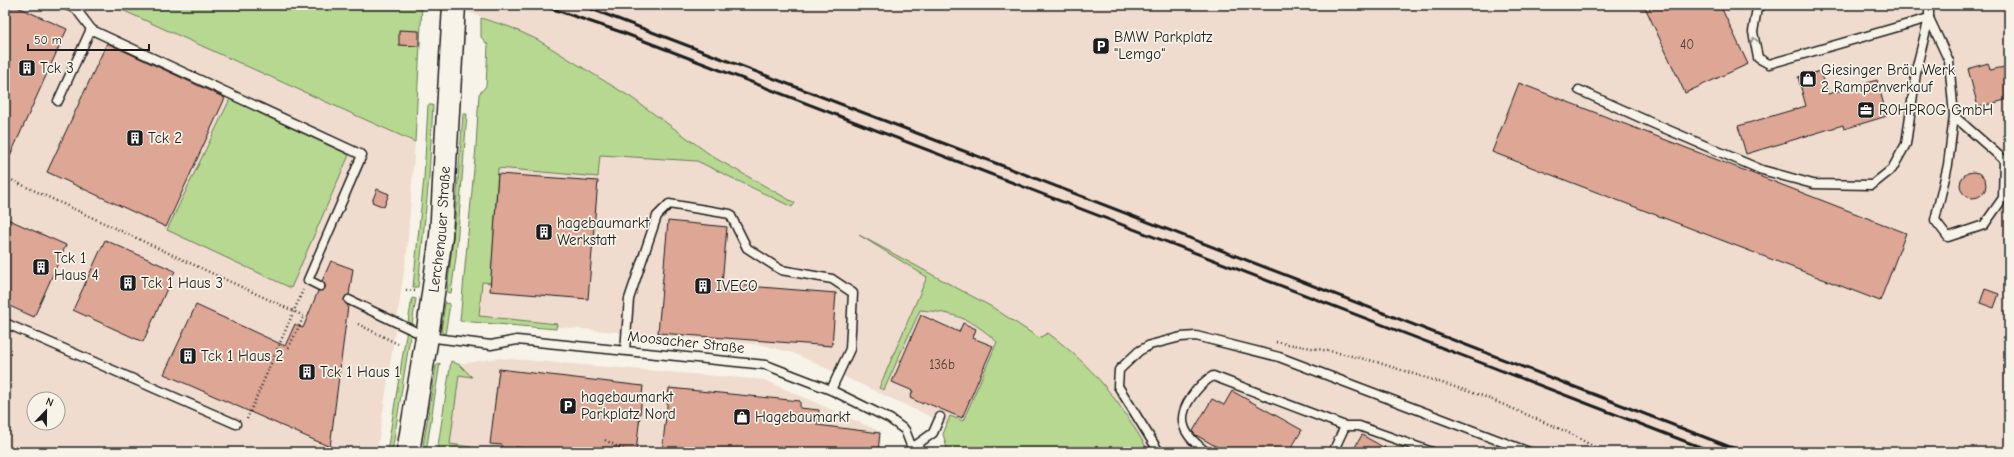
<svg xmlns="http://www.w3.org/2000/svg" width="2014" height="457" font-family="'Comic Neue',sans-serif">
	<rect width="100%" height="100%" fill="#f7f3e8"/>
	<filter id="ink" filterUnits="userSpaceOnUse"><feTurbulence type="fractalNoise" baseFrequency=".025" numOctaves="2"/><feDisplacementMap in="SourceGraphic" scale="8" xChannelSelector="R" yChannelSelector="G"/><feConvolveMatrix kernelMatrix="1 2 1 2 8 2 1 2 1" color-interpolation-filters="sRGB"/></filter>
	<g filter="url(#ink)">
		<g fill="#efdccf" fill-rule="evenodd">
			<path d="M 5,5 L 111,5 L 415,142 L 407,252 L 377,452 L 5,452 ZM 34,399 L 58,399 L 58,423 L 34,423 Z"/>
			<path d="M 448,5 L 2009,5 L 2009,452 L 949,452 L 959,430 L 793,353 L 763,345 L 468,319 L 487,167 L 598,176 L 600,155 L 697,161 L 792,207 L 795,203 L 715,158 L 632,98 L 538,40 L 510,27 Z"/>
			<path d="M 499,358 L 765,380 L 881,432 L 880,452 L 440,452 L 452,365 Z"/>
		</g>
		<g fill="#b7d891" stroke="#6a7a56">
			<path d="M 111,5 L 422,5 L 415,142 Z"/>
			<path d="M 481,18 L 510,27 L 538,40 L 632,98 L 715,158 L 795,203 L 792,207 L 697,161 L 600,155 L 598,177 L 498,168 L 491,283 L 482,282 L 479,316 L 557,324 L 556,329 L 460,321 L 476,147 L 479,94 L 486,86 L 488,45 L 481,37 Z"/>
			<path d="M 230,99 L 349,155 L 291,288 L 167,230 Z"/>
			<path d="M 428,105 L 433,105 L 429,178 L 418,287 L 413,287 L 424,178 Z"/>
			<path d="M 463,114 L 467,114 L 456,257 L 451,293 L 447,292 L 455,219 Z"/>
			<path d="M 859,235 L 992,307 L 1039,338 L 1048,333 C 1095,368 1120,402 1149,452 L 948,452 L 943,434 L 950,416 L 963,421 L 997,342 C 971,318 955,313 920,310 L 884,390 L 879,388 L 927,277 Z"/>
			<path d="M 412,298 L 416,299 L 392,452 L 387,452 Z"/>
			<path d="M 445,303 L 450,304 L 445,335 L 441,331 Z"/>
			<path d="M 451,361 L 460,365 L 472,377 L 459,375 L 450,444 L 471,447 L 468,452 L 437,452 Z"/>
			<path d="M 440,363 L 426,452 L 422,452 L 436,366 Z"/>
		</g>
		<g fill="#dda695" stroke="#1c1c1c">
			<path d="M 5,5 L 13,5 L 67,29 L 5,167 Z"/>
			<path d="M 1644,5 L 1720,5 L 1748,64 L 1685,93 Z"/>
			<path d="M 399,30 L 419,31 L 419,46 L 399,45 Z"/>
			<path d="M 107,43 L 225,98 L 166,227 L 47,172 Z"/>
			<path d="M 1988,63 L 1990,70 L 2009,66 L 2009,99 L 1978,107 L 1968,69 Z"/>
			<path d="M 1821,71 L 1828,94 L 1877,80 L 1887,116 L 1844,129 L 1843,125 L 1746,154 L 1738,126 L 1806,106 L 1798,77 Z"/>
			<path d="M 1519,83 L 1906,233 L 1880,301 L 1492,152 Z"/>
			<circle cx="1973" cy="185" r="13"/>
			<path d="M 498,174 L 598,181 L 588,299 L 490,291 Z"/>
			<path d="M 377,189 L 389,194 L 384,207 L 372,202 Z"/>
			<path d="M 5,218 L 66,245 L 34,317 L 5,304 Z"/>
			<path d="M 668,221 L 727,227 L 722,284 L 836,293 L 832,346 L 658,333 Z"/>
			<path d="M 105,240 L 175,271 L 143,342 L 73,310 Z"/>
			<path d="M 331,261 L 353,269 L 349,295 L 346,296 L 344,300 L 348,306 L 330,447 L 164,374 L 196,305 L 285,346 L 295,324 L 303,328 L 318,291 L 325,289 L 325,285 L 322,281 Z"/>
			<path d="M 1985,289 L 1999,294 L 1994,308 L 1980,303 Z"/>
			<path d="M 921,315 L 959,332 L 963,323 L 976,329 L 973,338 L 993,346 L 962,418 L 924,402 L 923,404 L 910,398 L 913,391 L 892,382 Z"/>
			<path d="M 499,369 L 643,386 L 636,452 L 558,452 L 516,447 L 516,452 L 501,452 L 502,445 L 490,444 Z"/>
			<path d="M 669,388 L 800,401 L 800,408 L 819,410 L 817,425 L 880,433 L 878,452 L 662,452 Z"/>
			<path d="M 1232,391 L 1302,430 L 1289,452 L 1226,452 L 1194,434 L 1193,431 L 1212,399 L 1224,405 Z"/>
			<path d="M 1362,435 L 1392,452 L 1352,452 Z"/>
		</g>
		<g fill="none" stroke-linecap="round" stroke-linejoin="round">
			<defs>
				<g id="service">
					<path d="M 66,5 L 76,9 L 92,30 L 362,155 L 308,280 L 320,286"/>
					<path d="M 1762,5 L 1757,8 L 1753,32 L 1758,58 L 1769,64 L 1929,18"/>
					<path d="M 1929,18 L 1949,61 L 1954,116 L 1948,165 L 1935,220 L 1948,237 L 1984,225 L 2003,198 L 2004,160 L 1954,116"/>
					<path d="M 1579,90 L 1652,123 L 1762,170 L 1813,184 L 1872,185 L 1892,169 L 1906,144 L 1917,66 L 1929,18 L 1929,5"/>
					<path d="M 58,101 L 91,29"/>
					<path d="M 349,300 L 427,337 L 491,345 L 517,340 L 766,365 L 831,390 L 890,419 L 905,430 L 912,448 L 911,452"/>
					<path d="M 5,323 L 236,424"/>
					<path d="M 625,350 L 629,299 L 657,216 L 669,204 L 730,214 L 747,248 L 781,270 L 832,279 L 853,293 L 850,349 L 831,390"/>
					<path d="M 912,448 L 933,433 L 940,417"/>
					<path d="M 1159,452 L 1118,386 L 1119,370 L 1139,351 L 1150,345 L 1181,337 L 1196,336 L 1279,357 L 1529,452"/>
					<path d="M 1206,452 C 1198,445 1187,437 1184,426 C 1178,408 1199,384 1213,376 L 1345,426 L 1359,426 L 1432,452"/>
					<path d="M 1333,452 L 1345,426"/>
				</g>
				<g id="secondary">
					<path id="s1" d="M 408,452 L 427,337 L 441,236 L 454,5"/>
				</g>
			</defs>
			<use href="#service" stroke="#1c1c1c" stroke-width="11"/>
			<use href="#secondary" stroke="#1c1c1c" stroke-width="25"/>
			<g stroke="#1c1c1c" stroke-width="2.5" stroke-dasharray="1 3" stroke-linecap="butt">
				<path d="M 5,177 L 304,316 L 288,349"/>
				<path d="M 406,290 L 416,291"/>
				<path d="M 358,324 L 398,344"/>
				<path d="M 1276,342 L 1335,352 L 1373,361 L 1483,396 L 1565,431 L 1604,452"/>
				<path d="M 247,419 L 303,290"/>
				<path d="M 605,440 L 628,452"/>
			</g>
			<use href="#service" stroke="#f7f3e8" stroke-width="8"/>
			<use href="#secondary" stroke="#f7f3e8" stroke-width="22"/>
			<g stroke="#1c1c1c" stroke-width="3">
				<path d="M 541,5 L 621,32 L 1713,452"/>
				<path d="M 581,5 L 1011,169 L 1743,452"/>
			</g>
		</g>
		<defs><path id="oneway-chevron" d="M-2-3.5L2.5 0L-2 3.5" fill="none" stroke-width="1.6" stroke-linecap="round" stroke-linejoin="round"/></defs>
		<use stroke="#94928c" href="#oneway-chevron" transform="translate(1754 40) rotate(-101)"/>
	</g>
	<defs>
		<symbol id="parking-square" viewBox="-11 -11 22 22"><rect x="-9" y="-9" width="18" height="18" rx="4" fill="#1c1c1c" stroke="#f7f3e8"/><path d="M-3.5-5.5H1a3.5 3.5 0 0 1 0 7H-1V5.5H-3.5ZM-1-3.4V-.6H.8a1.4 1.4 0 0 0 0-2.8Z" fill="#fff"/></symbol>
		<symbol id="building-square" viewBox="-11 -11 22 22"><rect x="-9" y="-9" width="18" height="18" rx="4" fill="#1c1c1c" stroke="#f7f3e8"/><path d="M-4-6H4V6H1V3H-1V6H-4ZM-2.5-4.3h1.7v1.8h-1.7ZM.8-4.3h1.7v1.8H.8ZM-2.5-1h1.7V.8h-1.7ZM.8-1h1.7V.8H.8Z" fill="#fff"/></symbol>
		<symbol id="shop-square" viewBox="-11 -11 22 22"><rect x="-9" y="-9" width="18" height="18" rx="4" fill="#1c1c1c" stroke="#f7f3e8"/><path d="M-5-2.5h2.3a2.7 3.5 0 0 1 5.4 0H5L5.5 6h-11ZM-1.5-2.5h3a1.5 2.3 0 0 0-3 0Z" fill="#fff"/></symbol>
		<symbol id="office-square" viewBox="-11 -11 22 22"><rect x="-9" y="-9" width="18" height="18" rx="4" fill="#1c1c1c" stroke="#f7f3e8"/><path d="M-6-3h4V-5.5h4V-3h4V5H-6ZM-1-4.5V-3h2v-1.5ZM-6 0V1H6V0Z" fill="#fff"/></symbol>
	</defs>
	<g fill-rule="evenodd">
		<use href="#parking-square" x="1091" y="36" width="20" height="20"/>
		<use href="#building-square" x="17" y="58" width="20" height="20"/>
		<use href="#shop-square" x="1798" y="69" width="20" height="20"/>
		<use href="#office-square" x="1856" y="100" width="20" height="20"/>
		<use href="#building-square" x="125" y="128" width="20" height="20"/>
		<use href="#building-square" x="534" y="222" width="20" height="20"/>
		<use href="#building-square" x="31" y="257" width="20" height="20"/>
		<use href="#building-square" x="118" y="273" width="20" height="20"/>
		<use href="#building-square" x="693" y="276" width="20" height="20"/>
		<use href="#building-square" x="178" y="346" width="20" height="20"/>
		<use href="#building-square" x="297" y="362" width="20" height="20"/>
		<use href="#parking-square" x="558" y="396" width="20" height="20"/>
		<use href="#shop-square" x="732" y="407" width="20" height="20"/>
	</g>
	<g text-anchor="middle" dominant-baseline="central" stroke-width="3.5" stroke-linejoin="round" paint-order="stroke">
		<g font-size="13" fill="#4c3e3a">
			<text x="1687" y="44">40</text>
			<text x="942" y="364">136b</text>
		</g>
		<g font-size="15" fill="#1c1c1c" stroke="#f7f3e8" text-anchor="start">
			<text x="1114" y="37">BMW Parkplatz<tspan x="1114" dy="17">"Lemgo"</tspan></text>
			<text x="40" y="68">Tck 3</text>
			<text x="1821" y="70">Giesinger Bräu Werk<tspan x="1821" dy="17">2 Rampenverkauf</tspan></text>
			<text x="1879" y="110">ROHPROG GmbH</text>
			<text x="148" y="138">Tck 2</text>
			<text x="557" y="223">hagebaumarkt<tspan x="557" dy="17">Werkstatt</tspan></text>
			<text x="54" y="258">Tck 1<tspan x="54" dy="17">Haus 4</tspan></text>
			<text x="141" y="283">Tck 1 Haus 3</text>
			<text x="716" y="286">IVECO</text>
			<text x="201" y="356">Tck 1 Haus 2</text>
			<text x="320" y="372">Tck 1 Haus 1</text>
			<text x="581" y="397">hagebaumarkt<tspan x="581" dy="17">Parkplatz Nord</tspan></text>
			<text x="755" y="417">Hagebaumarkt</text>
		</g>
		<g font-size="15" fill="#1c1c1c" stroke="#f7f3e8">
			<text stroke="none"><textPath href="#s1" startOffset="225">Lerchenauer Straße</textPath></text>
			<text transform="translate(686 342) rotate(6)">Moosacher Straße</text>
		</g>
	</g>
	<rect width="2014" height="457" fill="none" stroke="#f7f3e8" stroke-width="20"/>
	<rect x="10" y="10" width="1994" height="437" fill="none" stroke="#1c1c1c" stroke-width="1.5" filter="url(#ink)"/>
	<g transform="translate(46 411) rotate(22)"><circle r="19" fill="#f7f3e8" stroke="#9f9d96"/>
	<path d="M0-3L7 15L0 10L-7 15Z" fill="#1c1c1c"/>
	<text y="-6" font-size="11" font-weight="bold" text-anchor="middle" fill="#1c1c1c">N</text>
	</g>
	<path d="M28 44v6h121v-6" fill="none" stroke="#1c1c1c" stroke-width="2"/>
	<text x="34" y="44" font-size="12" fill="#1c1c1c" stroke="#f7f3e8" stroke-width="3" paint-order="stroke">50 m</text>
</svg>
